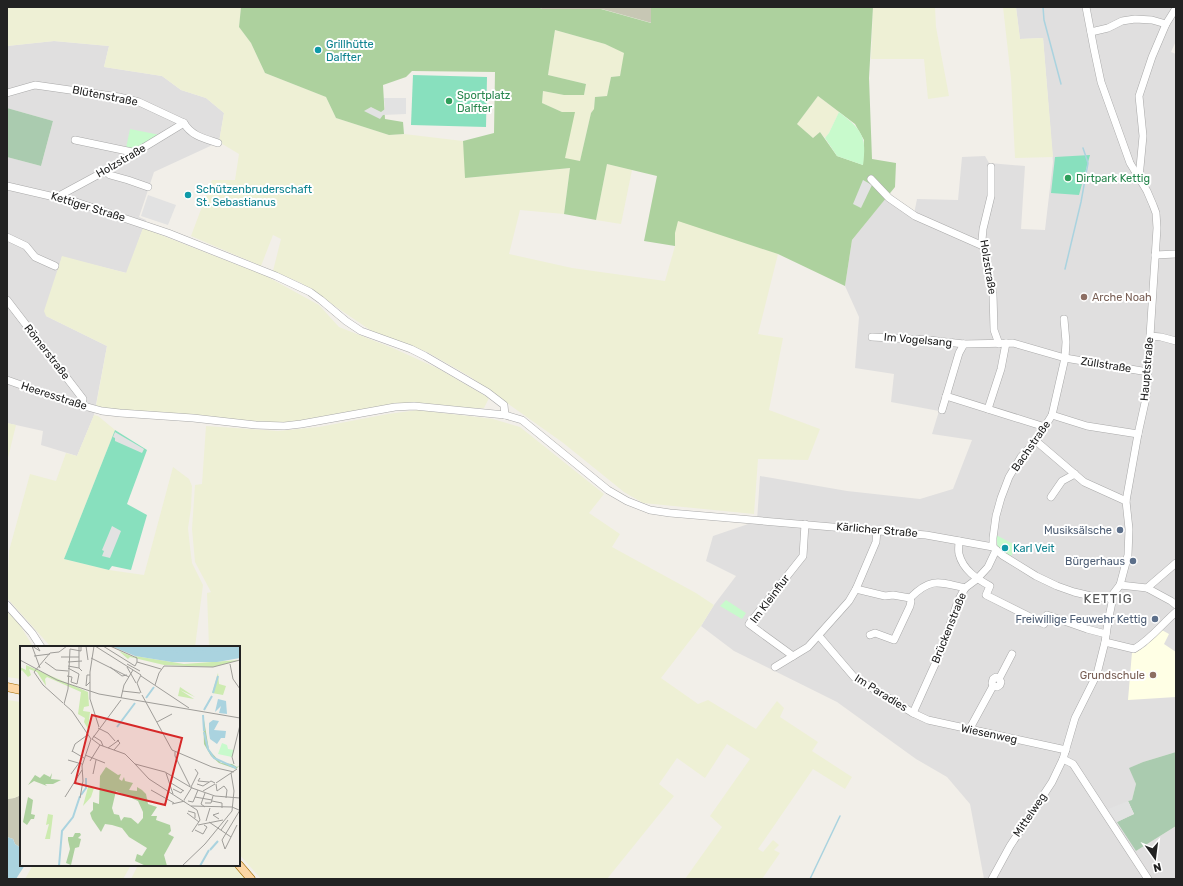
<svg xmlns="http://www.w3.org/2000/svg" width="1183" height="886" font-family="Rubik,sans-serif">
	<rect width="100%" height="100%" fill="#f2efe9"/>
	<g fill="#e0dfdf">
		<path d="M 1016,7 L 1176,7 L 1176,41 L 1171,52 L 1176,54 L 1176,752 L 1143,762 L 1130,768 L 1136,784 L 1132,800 L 1128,801 L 1136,851 L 1176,826 L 1176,879 L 984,879 L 970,804 L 947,777 L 916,759 L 837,702 L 734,651 L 701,626 L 714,605 L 736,576 L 706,561 L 713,536 L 757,521 L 760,476 L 847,491 L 920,499 L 953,489 L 972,440 L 932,434 L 939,411 L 891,402 L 894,374 L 855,368 L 859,317 L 845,286 L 852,240 L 888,195 L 914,214 L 917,199 L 958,200 L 962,157 L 985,156 L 989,163 L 1025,166 L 1021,229 L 1045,230 L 1053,162 L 1043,38 L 1020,39 Z"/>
		<path d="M 54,41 L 109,46 L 104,67 L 162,76 L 181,90 L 206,98 L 224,113 L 219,142 L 154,172 L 139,217 L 146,220 L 127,273 L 62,257 L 46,316 L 107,346 L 94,415 L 77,456 L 41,445 L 43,431 L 7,423 L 7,157 L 41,166 L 53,121 L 7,108 L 7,46 Z"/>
	</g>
	<path fill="#ffffe5" d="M 1160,629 L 1169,634 L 1164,644 L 1176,652 L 1176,697 L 1128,700 L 1132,652 L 1136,652 L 1146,646 Z"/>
	<g fill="#c7c7b4">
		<path d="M 538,7 L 651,7 L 652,23 L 602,9 L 542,9 Z"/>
		<path d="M 21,795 L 21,848 L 15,844 L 13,839 L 7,837 L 7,799 L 14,798 Z"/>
	</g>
	<g fill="#eef0d5">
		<path d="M 7,7 L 241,7 L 239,27 L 251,43 L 265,73 L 326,97 L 336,118 L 389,135 L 404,134 L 463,141 L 466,178 L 570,168 L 564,214 L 520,210 L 509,254 L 572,268 L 665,281 L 675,246 L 675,233 L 677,220 L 778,254 L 758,334 L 783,338 L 769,410 L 820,429 L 808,460 L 758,459 L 754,514 L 643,503 L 624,492 L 562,442 L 469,376 L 427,352 L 373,332 L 301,283 L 273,271 L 281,239 L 273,235 L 261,266 L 191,236 L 212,180 L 235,180 L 239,154 L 219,142 L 224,113 L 206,98 L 181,90 L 162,76 L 104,67 L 109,46 L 54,41 L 7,46 Z"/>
		<path d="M 873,7 L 935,7 L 936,27 L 949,96 L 928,99 L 924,59 L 871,59 Z"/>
		<path d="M 1003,7 L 1016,7 L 1020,39 L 1043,38 L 1053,157 L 1015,158 L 1011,78 Z"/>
		<path d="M 555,30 L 605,44 L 625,53 L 620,76 L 611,77 L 607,96 L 595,97 L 594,109 L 591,113 L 580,161 L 565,159 L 562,112 L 542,103 L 543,91 L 564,95 L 584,95 L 586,84 L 548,75 Z"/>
		<path d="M 818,96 L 839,112 L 829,133 L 825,138 L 820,132 L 813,138 L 797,124 Z"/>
		<path d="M 607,164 L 632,170 L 621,224 L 596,220 Z"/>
		<path d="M 143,228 L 266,276 L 319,305 L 339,327 L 395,349 L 439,369 L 489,398 L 484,408 L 459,408 L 411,404 L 313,421 L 278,424 L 115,410 L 96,406 L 107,346 L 46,316 L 44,311 L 62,256 L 126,273 Z"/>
		<path d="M 418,410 L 493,419 L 520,427 L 604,494 L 589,513 L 620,534 L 612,547 L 696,593 L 714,605 L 701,626 L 661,678 L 698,704 L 708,700 L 756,729 L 777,701 L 784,708 L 780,717 L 818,742 L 812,751 L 852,777 L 845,789 L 813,769 L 758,849 L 763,852 L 773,840 L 779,845 L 774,850 L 780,853 L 762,879 L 685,879 L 722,827 L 710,816 L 750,759 L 727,744 L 705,778 L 677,758 L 659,784 L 674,796 L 607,879 L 261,879 L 239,854 L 239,647 L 209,647 L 207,593 L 211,592 L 195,562 L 192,529 L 195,485 L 202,484 L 206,426 L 278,431 L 319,427 L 388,414 Z"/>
		<path d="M 94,415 L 98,416 L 115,430 L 64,559 L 109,570 L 144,575 L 173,467 L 189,479 L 192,486 L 191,508 L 188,528 L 190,547 L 192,563 L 203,585 L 195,647 L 51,647 L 7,598 L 9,551 L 30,474 L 56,481 L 66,453 L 77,456 Z"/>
		<path d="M 7,423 L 16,425 L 7,462 Z"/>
		<path d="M 7,610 L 20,625 L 33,647 L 21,647 L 21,679 L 7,677 Z"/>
		<path d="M 7,700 L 21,702 L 21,795 L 14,798 L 7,799 Z"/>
		<path d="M 33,865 L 131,865 L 123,879 L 25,879 Z"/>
		<path d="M 138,865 L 235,865 L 247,879 L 131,879 Z"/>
	</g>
	<path fill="#add19e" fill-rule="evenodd" d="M 241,7 L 538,7 L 542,9 L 601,9 L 651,23 L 651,7 L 873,7 L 869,78 L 872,159 L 896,163 L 895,187 L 852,240 L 845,286 L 778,254 L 678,221 L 675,233 L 675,246 L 644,241 L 657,176 L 607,164 L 596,220 L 564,214 L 570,168 L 465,178 L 463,141 L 494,133 L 495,72 L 412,71 L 406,77 L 383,85 L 385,119 L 403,122 L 404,134 L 389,135 L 336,118 L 326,97 L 265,73 L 251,43 L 239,27 ZM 555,30 L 605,44 L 624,53 L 620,76 L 611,77 L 607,96 L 595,97 L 594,109 L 591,113 L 580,161 L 565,158 L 575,112 L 562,112 L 542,103 L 543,91 L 564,95 L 584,95 L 586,84 L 548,75 ZM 818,96 L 855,124 L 864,140 L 863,165 L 837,156 L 820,132 L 813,138 L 797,124 Z"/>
	<g fill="#aacbaf">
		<path d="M 7,108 L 53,121 L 41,166 L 7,157 Z"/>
		<path d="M 1176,752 L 1176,826 L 1136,851 L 1117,822 L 1134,814 L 1128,801 L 1132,800 L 1136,784 L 1129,768 L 1143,762 Z"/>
	</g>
	<g fill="#c8facc">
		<path d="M 839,112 C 862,130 867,136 863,165 L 837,156 L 825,138 L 829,133 Z"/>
		<path d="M 130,129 L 160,135 L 135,149 L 126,148 Z"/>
		<path d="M 996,535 L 1017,546 L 1011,556 L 998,549 Z"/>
		<path d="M 726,600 L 746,613 L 742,619 L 720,606 Z"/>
	</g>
	<g fill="#88e0be">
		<path d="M 413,75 L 487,77 L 486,127 L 411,125 Z"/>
		<path d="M 1090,155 L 1079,195 L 1051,193 L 1055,157 Z"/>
		<path d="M 115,430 L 147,450 L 127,504 L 147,515 L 131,570 L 112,566 L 109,570 L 64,559 Z"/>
	</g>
	<g fill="#e2e2e2">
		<path d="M 384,98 L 406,98 L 406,114 L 383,115 L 380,119 L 364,111 L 371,107 L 381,112 L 385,109 Z"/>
		<path d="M 863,180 L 872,185 L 861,208 L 853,204 Z"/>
		<path d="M 148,195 L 176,205 L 168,225 L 141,216 Z"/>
		<path d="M 115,432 L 144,449 L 142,453 L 115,441 L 115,438 L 113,437 Z"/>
		<path d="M 112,526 L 121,531 L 110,558 L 102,556 L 104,551 L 102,550 Z"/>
		<path d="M 1093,611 L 1104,614 L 1100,632 L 1087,629 Z"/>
		<path d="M 1128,801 L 1134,814 L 1117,822 L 1108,809 Z"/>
	</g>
	<path fill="#aad3df" d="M 7,837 L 13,839 L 15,844 L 21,848 L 21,865 L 25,865 L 16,879 L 7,879 Z"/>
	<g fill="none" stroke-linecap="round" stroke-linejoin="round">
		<g stroke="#aad3df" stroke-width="1.5">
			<path d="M 1043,7 L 1044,20 L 1061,84"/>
			<path d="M 1065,269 L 1081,202 L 1088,163 L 1083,148"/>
			<path d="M 810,879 L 840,816"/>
		</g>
		<defs>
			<g id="minor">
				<path d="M 1086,7 L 1094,49 L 1101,82 L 1130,163 L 1147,191 L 1153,205 L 1156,213 L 1157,228 L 1146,398 L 1138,434 L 1126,501 L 1129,529 L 1128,555 L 1120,585 L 1110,598"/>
				<path d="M 1091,32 L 1108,28 L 1122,21 L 1135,19 L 1152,20 L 1166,24"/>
				<path d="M 7,93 L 35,85 L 119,97 L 139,102 L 184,123 C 191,136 206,139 218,143"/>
				<path d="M 75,140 L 137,153"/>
				<path d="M 991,167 L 991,196 L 983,229 L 982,240 L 993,294 L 994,330 L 999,344"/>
				<path d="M 105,171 L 110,175 L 128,180 L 148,187"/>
				<path d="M 1139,178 L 1143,136 L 1139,96 L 1152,57 L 1166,24 L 1176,8"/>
				<path d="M 871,179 L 889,198 L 915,216 L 983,246"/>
				<path d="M 7,186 L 76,202 L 168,233 L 276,276 L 310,292 L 321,300 L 346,321 L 361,331 L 411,349 L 425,356 L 487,392 L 504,405 L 505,415"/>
				<path d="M 57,197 L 105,171 L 184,123"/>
				<path d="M 7,237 L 26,246 L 35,257 L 55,266"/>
				<path d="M 1155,255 L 1176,254"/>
				<path d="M 7,300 L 83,399 L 82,406"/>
				<path d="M 1150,336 L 1161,337 L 1176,341"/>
				<path d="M 872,337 L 929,340 L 964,344 L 1013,343 L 1065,358 L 1148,372"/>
				<path d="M 7,380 L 66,401 L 102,411 L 120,413 L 193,418 L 256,425 L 284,426 L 301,424 L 395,407 L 414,406 L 505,415 L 522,420 L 608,490 L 627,501 L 650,510 L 670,513 L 926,535 L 993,547 L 1002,555 L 1036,576 L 1057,586 L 1074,592 L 1095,597 L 1110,598"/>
				<path d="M 946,396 L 1045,427"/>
				<path d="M 988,409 L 1001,369 L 1006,343"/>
				<path d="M 942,410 L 959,353 L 964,344"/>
				<path d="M 1052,415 L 1087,426 L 1138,434"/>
				<path d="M 1036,441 L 1084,482 L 1126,501"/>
				<path d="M 1051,497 L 1062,481 L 1075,474"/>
				<path d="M 959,541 C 959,545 958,550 959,554 C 963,570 977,579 990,586 L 986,595 L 1044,624 L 1047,615 L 1087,629 L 1106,634"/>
				<path d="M 993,547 L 993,538 L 996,516 L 1001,498 L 1009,477 L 1021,457 L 1036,441 L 1052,415 L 1065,358 L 1066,342 L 1064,319"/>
				<path d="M 1120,585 L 1147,588 L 1171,601 L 1176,605"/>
				<path d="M 1147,588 L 1176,563"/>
				<path d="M 856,589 L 885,596 L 893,595 L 910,598 L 911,601 L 910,606 L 894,640 L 875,633 L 870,635"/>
				<path d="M 910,598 C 931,577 939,582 965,588"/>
				<path d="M 7,605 L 32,633 L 41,647"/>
				<path d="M 819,636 L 854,677 L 913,713 L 928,720 L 1066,750"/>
				<path d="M 1105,642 L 1134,649 C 1150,640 1162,624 1176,612"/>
				<path d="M 793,656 L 749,624 L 803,556 L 805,524"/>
				<path d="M 775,667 L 808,647 L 849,601 L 856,589 L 876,542 L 877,530"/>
				<path d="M 999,679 L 996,677 L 993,679 L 992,683 L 993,686 L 997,687 L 1000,685 L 1001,682 L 999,679 L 1012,654"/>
				<path d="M 913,713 L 941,651 L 958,601 L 965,588 L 977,579 L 988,567 L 996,550"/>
				<path d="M 969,730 L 993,686"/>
				<path d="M 1063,759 L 1073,764 L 1148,879"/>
				<path d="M 992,879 L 1010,846 L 1052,782 L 1063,759 L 1075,718 L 1097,674 L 1105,642 L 1108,622 L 1112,602 L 1110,598"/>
			</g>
			<g id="major">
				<path d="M 7,687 L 21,690"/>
				<path d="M 239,865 L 251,879"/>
			</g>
		</defs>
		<use href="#minor" stroke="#a9a9a9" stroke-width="8"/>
		<use href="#major" stroke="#a06b00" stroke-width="9"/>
		<use href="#minor" stroke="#fff" stroke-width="7"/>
		<use href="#major" stroke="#fcd6a4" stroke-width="8"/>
	</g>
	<g fill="#0f9aa8" stroke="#fff" stroke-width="1.5">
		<circle cx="318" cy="50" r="4"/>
		<circle cx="188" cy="195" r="4"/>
		<circle cx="1005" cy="548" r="4"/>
	</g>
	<g fill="#2e9e5b" stroke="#fff" stroke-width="1.5">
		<circle cx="449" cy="101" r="4"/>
		<circle cx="1068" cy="178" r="4"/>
	</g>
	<g fill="#8d6e63" stroke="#fff" stroke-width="1.5">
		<circle cx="1084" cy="297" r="4"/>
		<circle cx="1153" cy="675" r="4"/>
	</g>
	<g fill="#5c6f8a" stroke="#fff" stroke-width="1.5">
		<circle cx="1120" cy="530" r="4"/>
		<circle cx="1133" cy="561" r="4"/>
		<circle cx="1155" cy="619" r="4"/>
	</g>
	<g text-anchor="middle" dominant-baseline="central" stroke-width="4" stroke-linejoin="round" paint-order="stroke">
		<g font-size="11" fill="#0d838f" stroke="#fff" text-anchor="start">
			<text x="326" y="44">Grillhütte<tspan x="326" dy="13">Dalfter</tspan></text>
			<text x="196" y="189">Schützenbruderschaft<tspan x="196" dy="13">St. Sebastianus</tspan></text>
			<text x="1013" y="548">Karl Veit</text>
		</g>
		<g font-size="11" fill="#27864d" stroke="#fff" text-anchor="start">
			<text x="457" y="95">Sportplatz<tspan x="457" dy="13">Dalfter</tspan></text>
			<text x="1076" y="178">Dirtpark Kettig</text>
		</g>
		<g font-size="11" fill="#222" stroke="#fff">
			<text transform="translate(105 96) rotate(11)">Blütenstraße</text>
			<text transform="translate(121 161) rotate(-30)">Holzstraße</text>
			<text transform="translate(88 207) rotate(17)">Kettiger Straße</text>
			<text transform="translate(988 267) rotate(81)">Holzstraße</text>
			<text transform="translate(918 340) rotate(5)">Im Vogelsang</text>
			<text transform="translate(47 352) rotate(52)">Römerstraße</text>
			<text transform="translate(1106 365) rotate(9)">Züllstraße</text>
			<text transform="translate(1147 369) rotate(-85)">Hauptstraße</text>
			<text transform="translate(54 396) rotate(18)">Heeresstraße</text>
			<text transform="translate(1031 446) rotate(-55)">Bachstraße</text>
			<text transform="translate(877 530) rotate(5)">Kärlicher Straße</text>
			<text transform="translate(770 599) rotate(-53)">Im Kleinflur</text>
			<text transform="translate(949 628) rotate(-68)">Brückenstraße</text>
			<text transform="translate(881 693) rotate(32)">Im Paradies</text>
			<text transform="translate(989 734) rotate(12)">Wiesenweg</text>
			<text transform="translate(1030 815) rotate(-56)">Mittelweg</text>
		</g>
		<g font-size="11" fill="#785e54" stroke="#fff" text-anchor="start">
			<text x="1092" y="297">Arche Noah</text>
			<text x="1145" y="675" text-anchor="end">Grundschule</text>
		</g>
		<g font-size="11" fill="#4e5e75" stroke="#fff" text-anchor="end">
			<text x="1112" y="530">Musiksälsche</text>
			<text x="1125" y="561">Bürgerhaus</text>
			<text x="1147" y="619">Freiwillige Feuwehr Kettig</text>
		</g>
		<g font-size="13" letter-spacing="1" fill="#555" stroke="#fff">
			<text x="1108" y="598">KETTIG</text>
		</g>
	</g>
	<g transform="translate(20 646)">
		<rect width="220" height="220" fill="#f2efe9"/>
		<path d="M 99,5 L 116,12 L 115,10 L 164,18 L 220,14 L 193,21 L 144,19 L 110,11 L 108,13 ZM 6,19 L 68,46 L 69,60 L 64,61 L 63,65 L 70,66 L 68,83 L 64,76 L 65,72 L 58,68 L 61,46 L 27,31 L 25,33 L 26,40 L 17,26 L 9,23 L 11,29 L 8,31 L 2,24 L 0,26 L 0,21 L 6,24 ZM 198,27 L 199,38 L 206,40 L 203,49 L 192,47 ZM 160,41 L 175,51 L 160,44 L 174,53 L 158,50 ZM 68,141 L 74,142 L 71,151 L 63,160 ZM 28,168 L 33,169 L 30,193 L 25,193 L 29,178 L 26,179 Z" fill="#cdebb0"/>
		<path d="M 183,68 L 189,104 L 201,117 L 212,118 L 217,121 L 220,119 L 216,123 L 199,117 L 191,110 L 184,98 ZM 86,121 L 98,129 L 101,128 L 99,133 L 102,135 L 104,131 L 105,135 L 113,137 L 109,144 L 117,145 L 117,141 L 122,144 L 126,148 L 128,158 L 137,161 L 131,170 L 137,170 L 136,174 L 150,179 L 151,185 L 148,188 L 154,191 L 144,209 L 147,220 L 126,220 L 115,215 L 117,208 L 122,210 L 127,202 L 109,191 L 102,182 L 92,179 L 85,178 L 81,186 L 72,173 L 70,167 L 73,164 L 73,156 L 79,158 L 80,130 ZM 96,145 L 118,155 L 123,166 L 123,172 L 118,178 L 111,172 L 104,171 L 101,175 L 99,169 L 94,168 L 92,162 ZM 32,127 L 31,133 L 41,134 L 33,138 L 25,138 L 27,140 L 14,135 L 8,139 L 15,129 L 20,132 L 24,128 L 30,131 ZM 8,151 L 13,154 L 11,168 L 15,169 L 14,173 L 11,173 L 7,179 L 3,176 ZM 55,187 L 60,187 L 61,189 L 58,192 L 61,193 L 59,201 L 55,202 L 51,219 L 46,217 L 50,203 L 48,194 L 48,191 L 53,191 Z" fill="#add19e" fill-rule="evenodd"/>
		<path d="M 202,97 L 207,99 L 208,103 L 214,104 L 212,111 L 198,108 Z" fill="#c8facc"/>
		<path d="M 91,0 L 220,0 L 220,12 L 197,16 L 152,16 L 115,10 ZM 198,53 L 206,55 L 207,68 L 199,67 L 201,60 L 195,66 ZM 193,74 L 199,75 L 194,84 L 206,85 L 205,92 L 201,92 L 197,98 L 190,93 L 189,87 L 189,77 Z" fill="#aad3df"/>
		<path fill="none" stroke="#aad3df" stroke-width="2" d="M 107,0 L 132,5 L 182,6 L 220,2M 193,47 L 198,30M 126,52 L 134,41M 184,64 L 192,50M 183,69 L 184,85M 97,81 L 115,57M 184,86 L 188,103 L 194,112 L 216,122M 61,149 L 66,142 L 66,132M 190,204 L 198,195M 39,220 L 42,185 L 53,171 L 60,150M 180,220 L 189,204"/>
		<path fill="none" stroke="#9f9d99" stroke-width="1" d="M 12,0 L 20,22M 12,0 L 20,5 L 17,0M 59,0 L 59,22M 66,0 L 68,14M 74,0 L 70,26 L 70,53 L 79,81M 75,0 L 121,29M 83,0 L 115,20 L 117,16M 90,0 L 117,12 L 117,16M 50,3 L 48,43 L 44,58 L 52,65 L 71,93M 50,3 L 61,5 L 61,0M 30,7 L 14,26 L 23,39 L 43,57M 30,7 L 39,6 L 47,0M 14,10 L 30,8M 41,11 L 59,11M 71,12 L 109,31M 0,14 L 37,34 L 79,48 L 220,72M 25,16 L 36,24 L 48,25M 48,16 L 62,15M 117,16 L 141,23M 107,18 L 120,25M 210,18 L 213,33 L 220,43M 48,20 L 59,22 L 62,25M 90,21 L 102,30 L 107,29M 107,21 L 116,37M 70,29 L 67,29 L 66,40 L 70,36M 47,30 L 52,31 L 51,36 L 57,38 L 59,28 L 48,22M 121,30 L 169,62M 135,39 L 139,27 L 144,20 L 193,21 L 220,14M 102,45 L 120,47M 121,47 L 117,37 L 121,29M 122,49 L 152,104 L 192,121 L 214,126M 101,52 L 104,39 L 113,24M 137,76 L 152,68M 78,82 L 88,87 L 95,95M 73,90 L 81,95 L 83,100M 72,93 L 80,99 L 105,108 L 115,118 L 145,126 L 172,142 L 195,150 L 220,152M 72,93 L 101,54M 88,102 L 99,94M 94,104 L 100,97 L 97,94M 52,105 L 64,112M 52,106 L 55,98 L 66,90M 155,106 L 155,110 L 170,140M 65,109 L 85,117M 48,114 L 62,118M 70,115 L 80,99M 115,118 L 129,133 L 177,164 L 180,174 L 172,186M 214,118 L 212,111 L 220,79M 146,127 L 153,148M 51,128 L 59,117M 73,128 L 76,114M 180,132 L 178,135 L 189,136M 151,137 L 164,145M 196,137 L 217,123M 177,138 L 183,140 L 191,135 L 195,137M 196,138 L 197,145 L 204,140 L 207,144 L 206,152M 171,141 L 178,127 L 175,123M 153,143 L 161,147 L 163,144M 131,144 L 154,157M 183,145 L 195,138M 185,147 L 181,158 L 185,161M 45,151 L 62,124M 175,151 L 192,154M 60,152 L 63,135 L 62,120 L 71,93M 164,154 L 172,141M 168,155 L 173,156 L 178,144M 192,155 L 202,157 L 202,162M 185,157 L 191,157 L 193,150M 152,158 L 165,155M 171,160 L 212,161 L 219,164M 168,165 L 175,167 L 175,172M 167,167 L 179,176M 199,173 L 193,169 L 199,167M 186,175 L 190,162M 189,176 L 211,191M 178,179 L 203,174M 217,179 L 205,203 L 202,194 L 220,164M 175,184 L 183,188 L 187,181 L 184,179M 201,184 L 208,174M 162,220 L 185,198 L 212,165 L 214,145 L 211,127"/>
		<path fill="#d62828" fill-opacity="0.15" stroke="#d62828" stroke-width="2" d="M 72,69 L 162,92 L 145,159 L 55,137 Z"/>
		<rect width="220" height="220" fill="none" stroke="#222" stroke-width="2"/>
	</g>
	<rect width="1183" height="886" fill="none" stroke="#222222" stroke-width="16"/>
	<g transform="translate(1155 858) rotate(166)" stroke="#ffffff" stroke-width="3" paint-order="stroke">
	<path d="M0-3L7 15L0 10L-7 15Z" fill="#222222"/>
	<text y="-6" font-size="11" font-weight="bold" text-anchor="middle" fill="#222222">N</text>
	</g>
</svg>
